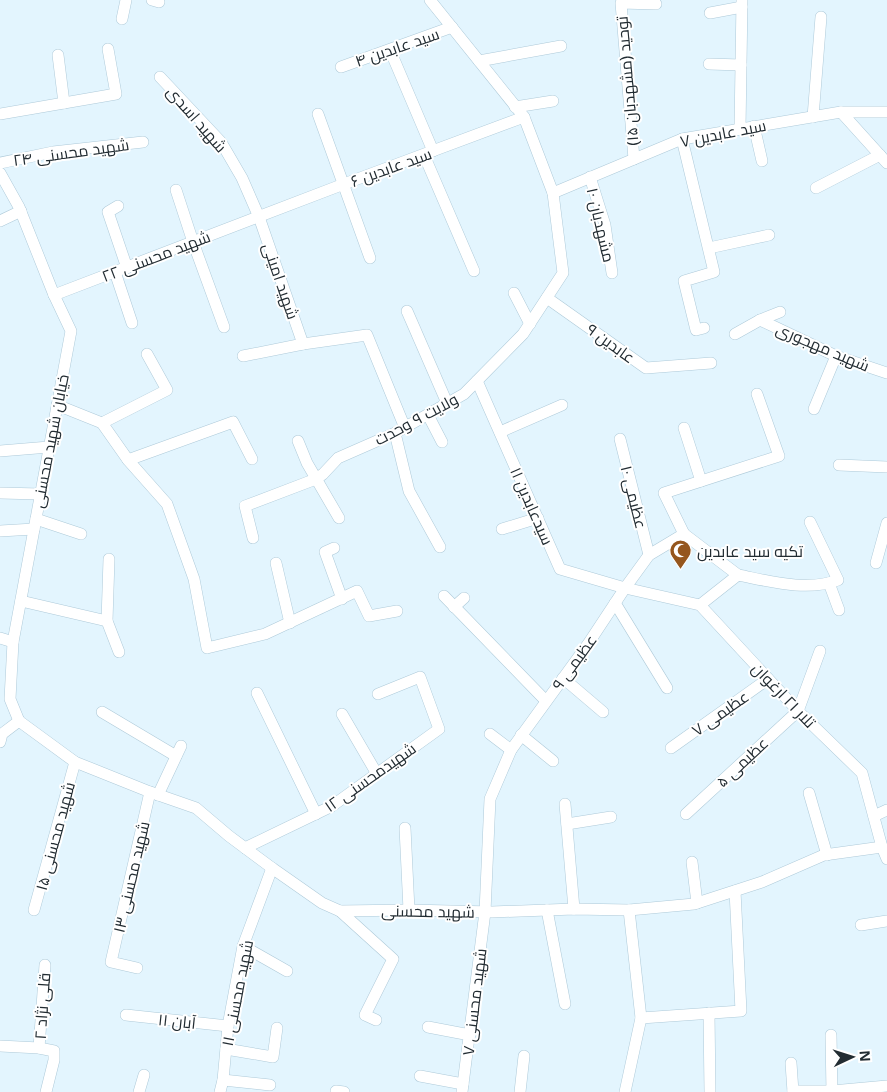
<svg xmlns="http://www.w3.org/2000/svg" width="887" height="1092" font-family="'Noto Sans',Cairo,sans-serif">
	<rect width="100%" height="100%" fill="#e3f5fe"/>
	<g fill="none" stroke-linecap="round" stroke-linejoin="round">
		<defs>
			<g id="minor">
				<path d="M 152,0 L 159,2"/>
				<path d="M 710,13 L 742,7"/>
				<path d="M 122,19 L 126,0"/>
				<path d="M 390,50 L 433,151"/>
				<path d="M 58,55 L 64,103"/>
				<path d="M 479,61 L 561,46"/>
				<path d="M 709,64 L 741,65"/>
				<path d="M 341,67 L 452,27"/>
				<path d="M 160,77 L 221,142 L 242,178 L 259,217 L 303,344"/>
				<path d="M 515,107 L 553,101"/>
				<path d="M 841,112 L 887,163"/>
				<path d="M 0,114 L 116,94 L 108,49"/>
				<path d="M 318,114 L 370,258"/>
				<path d="M 813,117 L 821,17"/>
				<path d="M 754,126 L 762,161"/>
				<path d="M 740,129 L 742,0"/>
				<path d="M 682,139 L 714,272 L 684,281 L 696,330 L 704,328"/>
				<path d="M 424,155 L 474,271"/>
				<path d="M 634,159 L 621,3 L 656,4"/>
				<path d="M 0,163 L 53,152 L 143,142"/>
				<path d="M 0,173 L 19,207 L 54,295 L 71,331 L 13,642 L 10,699 L 19,721"/>
				<path d="M 590,177 L 605,225 L 612,273"/>
				<path d="M 816,188 L 880,155"/>
				<path d="M 176,190 L 193,242 L 224,327"/>
				<path d="M 553,193 L 682,139 L 841,112 L 887,112"/>
				<path d="M 118,206 L 108,212 L 127,268"/>
				<path d="M 0,221 L 21,211"/>
				<path d="M 709,248 L 769,235"/>
				<path d="M 115,272 L 132,323"/>
				<path d="M 514,293 L 530,324"/>
				<path d="M 54,295 L 344,184 L 524,117"/>
				<path d="M 547,298 L 646,368 L 711,363"/>
				<path d="M 407,311 L 447,403"/>
				<path d="M 760,320 L 836,356 L 887,373"/>
				<path d="M 735,334 L 760,320 L 780,312"/>
				<path d="M 243,356 L 303,344 L 367,335 L 405,428"/>
				<path d="M 477,381 L 560,569 L 625,588 L 700,605 L 798,711 L 862,773 L 882,847 L 887,859"/>
				<path d="M 57,405 L 102,423 L 128,460 L 167,504 L 194,579 L 207,648 L 265,634 L 357,591 L 369,616 L 397,611"/>
				<path d="M 814,409 L 836,356"/>
				<path d="M 428,415 L 442,442"/>
				<path d="M 102,423 L 167,390 L 147,354"/>
				<path d="M 684,428 L 701,481"/>
				<path d="M 500,432 L 562,405"/>
				<path d="M 395,433 L 409,491 L 440,547"/>
				<path d="M 620,439 L 649,555"/>
				<path d="M 298,441 L 307,463 L 339,518"/>
				<path d="M 0,451 L 49,447"/>
				<path d="M 128,460 L 233,422 L 252,459"/>
				<path d="M 839,465 L 887,467"/>
				<path d="M 0,493 L 40,494"/>
				<path d="M 36,519 L 81,534"/>
				<path d="M 502,529 L 538,518"/>
				<path d="M 0,531 L 34,529"/>
				<path d="M 684,534 L 664,493 L 779,456 L 757,394"/>
				<path d="M 253,538 L 245,506 L 316,479 L 323,474 L 338,458 L 395,433 L 464,394 L 523,334 L 563,273 L 553,193 L 524,117 L 430,0"/>
				<path d="M 334,548 L 325,552 L 342,599"/>
				<path d="M 109,559 L 107,621 L 119,652"/>
				<path d="M 276,563 L 290,623"/>
				<path d="M 876,563 L 887,523"/>
				<path d="M 829,583 L 839,610"/>
				<path d="M 444,596 L 546,701"/>
				<path d="M 21,601 L 107,621"/>
				<path d="M 615,603 L 667,688"/>
				<path d="M 700,605 L 738,575 C 769,581 807,592 838,580 L 810,522"/>
				<path d="M 454,607 L 464,598"/>
				<path d="M 0,638 L 13,642"/>
				<path d="M 563,678 L 603,712"/>
				<path d="M 257,693 L 316,814"/>
				<path d="M 102,712 L 176,756"/>
				<path d="M 342,714 L 377,774"/>
				<path d="M 19,721 L 75,762 L 150,792 L 196,808 L 229,836 L 272,868 L 322,903 L 340,911 L 409,910 L 492,912 L 574,909 L 629,910 L 694,904 L 762,882 L 824,855 L 882,847"/>
				<path d="M 490,734 L 511,750"/>
				<path d="M 521,735 L 553,761"/>
				<path d="M 0,742 L 2,734 L 19,721"/>
				<path d="M 671,748 L 768,679"/>
				<path d="M 809,793 L 827,855"/>
				<path d="M 158,795 L 181,746"/>
				<path d="M 565,804 L 574,909"/>
				<path d="M 686,814 L 798,711 L 820,651"/>
				<path d="M 874,816 L 887,810"/>
				<path d="M 567,824 L 611,817"/>
				<path d="M 405,828 L 409,910"/>
				<path d="M 245,848 L 332,806 L 439,729 L 420,677 L 378,694"/>
				<path d="M 692,862 L 697,903"/>
				<path d="M 34,910 L 75,762"/>
				<path d="M 547,910 L 565,1004"/>
				<path d="M 340,911 L 393,959 L 365,1015 L 376,1020"/>
				<path d="M 861,925 L 887,921"/>
				<path d="M 243,946 L 287,971"/>
				<path d="M 137,968 L 111,962 L 150,792"/>
				<path d="M 709,1013 L 710,1092"/>
				<path d="M 126,1015 L 228,1026"/>
				<path d="M 641,1018 L 741,1011 L 735,891"/>
				<path d="M 428,1027 L 470,1035"/>
				<path d="M 831,1035 L 832,1092"/>
				<path d="M 0,1046 L 39,1048 L 54,1051 L 54,1060 L 46,1092"/>
				<path d="M 39,1048 L 45,965"/>
				<path d="M 226,1049 L 273,1057 L 277,1028"/>
				<path d="M 791,1063 L 793,1092"/>
				<path d="M 420,1076 L 463,1084"/>
				<path d="M 223,1080 L 270,1085"/>
				<path d="M 336,1091 L 344,1092"/>
				<path d="M 793,1091 L 832,1091 L 887,1086"/>
				<path d="M 139,1092 L 144,1075"/>
				<path d="M 220,1092 L 223,1080 L 228,1026 L 243,946 L 272,868"/>
				<path d="M 462,1092 L 485,912 L 490,799 L 511,750 L 588,644 L 625,588 L 649,555 L 684,534 L 738,575"/>
				<path d="M 520,1092 L 524,1056"/>
				<path d="M 625,1092 L 641,1018 L 629,910"/>
			</g>
		</defs>
		<use href="#minor" stroke="#aecad9" stroke-width="12"/>
		<use href="#minor" stroke="#fff" stroke-width="11"/>
	</g>
	<defs>
		<symbol id="mosque-pin" viewBox="-11 -11 22 30"><path d="M0 17L-7.5 6A9.5 9.5 0 1 1 7.5 6Z" fill="#95561d" stroke="#fff"/><path d="M3.5-4.9A6 6 0 1 0 3.5 4.9A5 5 0 1 1 3.5-4.9Z" fill="#fff"/></symbol>
	</defs>
	<g fill-rule="evenodd">
		<use href="#mosque-pin" x="668" y="538" width="25" height="34"/>
	</g>
	<g text-anchor="middle" dominant-baseline="central" stroke-width="4" stroke-linejoin="round" paint-order="stroke">
		<g font-size="16" fill="#222c32" stroke="#fff">
			<text transform="translate(397 47) rotate(-19)">سید عابدین ۴</text>
			<text transform="translate(627 81) rotate(-95)">توحید (مشهدبان ۱۵)</text>
			<text transform="translate(197 119) rotate(49)">شهید اسدی</text>
			<text transform="translate(723 133) rotate(-11)">سید عابدین ۷</text>
			<text transform="translate(71 152) rotate(-8)">شهید محسنی ۲۴</text>
			<text transform="translate(391 167) rotate(-20)">سید عابدین ۶</text>
			<text transform="translate(601 225) rotate(77)">مشهدبان ۱۰</text>
			<text transform="translate(156 256) rotate(-21)">شهید محسنی ۲۲</text>
			<text transform="translate(281 281) rotate(71)">شهید امینی</text>
			<text transform="translate(611 343) rotate(36)">عابدین ۹</text>
			<text transform="translate(823 347) rotate(23)">شهید مهجوری</text>
			<text transform="translate(416 419) rotate(-28)">ولایت ۹ وحدت</text>
			<text transform="translate(50 441) rotate(-79)">خیابان شهید محسنی</text>
			<text transform="translate(634 497) rotate(76)">عظیمی ۱۰</text>
			<text transform="translate(532 506) rotate(66)">سیدعابدین ۱۱</text>
			<text transform="translate(574 662) rotate(-54)">عظیمی ۹</text>
			<text transform="translate(784 695) rotate(46)">تلار ۲۱ ارغوان</text>
			<text transform="translate(720 713) rotate(-35)">عظیمی ۷</text>
			<text transform="translate(742 762) rotate(-43)">عظیمی ۵</text>
			<text transform="translate(370 777) rotate(-35)">شهیدمحسنی ۱۲</text>
			<text transform="translate(55 836) rotate(-75)">شهید محسنی ۱۵</text>
			<text transform="translate(131 877) rotate(-77)">شهید محسنی ۱۳</text>
			<text transform="translate(428 911) rotate(1)">شهید محسنی</text>
			<text transform="translate(237 993) rotate(-79)">شهید محسنی ۱۱</text>
			<text transform="translate(474 1002) rotate(-83)">شهید محسنی ۷</text>
			<text transform="translate(42 1006) rotate(-86)">قلی نژاد ۲</text>
			<text transform="translate(177 1021) rotate(6)">آبان ۱۱</text>
		</g>
		<g font-size="16" fill="#222c32" stroke="#fff" text-anchor="start">
			<text x="697" y="551">تکیه سید عابدین</text>
		</g>
	</g>
	<g transform="translate(852 1057) rotate(86)" stroke="#ffffff" stroke-width="4" paint-order="stroke">
	<path d="M0-4L9 19L0 12L-9 19Z" fill="#222c32"/>
	<text y="-8" font-size="14" font-weight="bold" text-anchor="middle" fill="#222c32">N</text>
	</g>
</svg>
